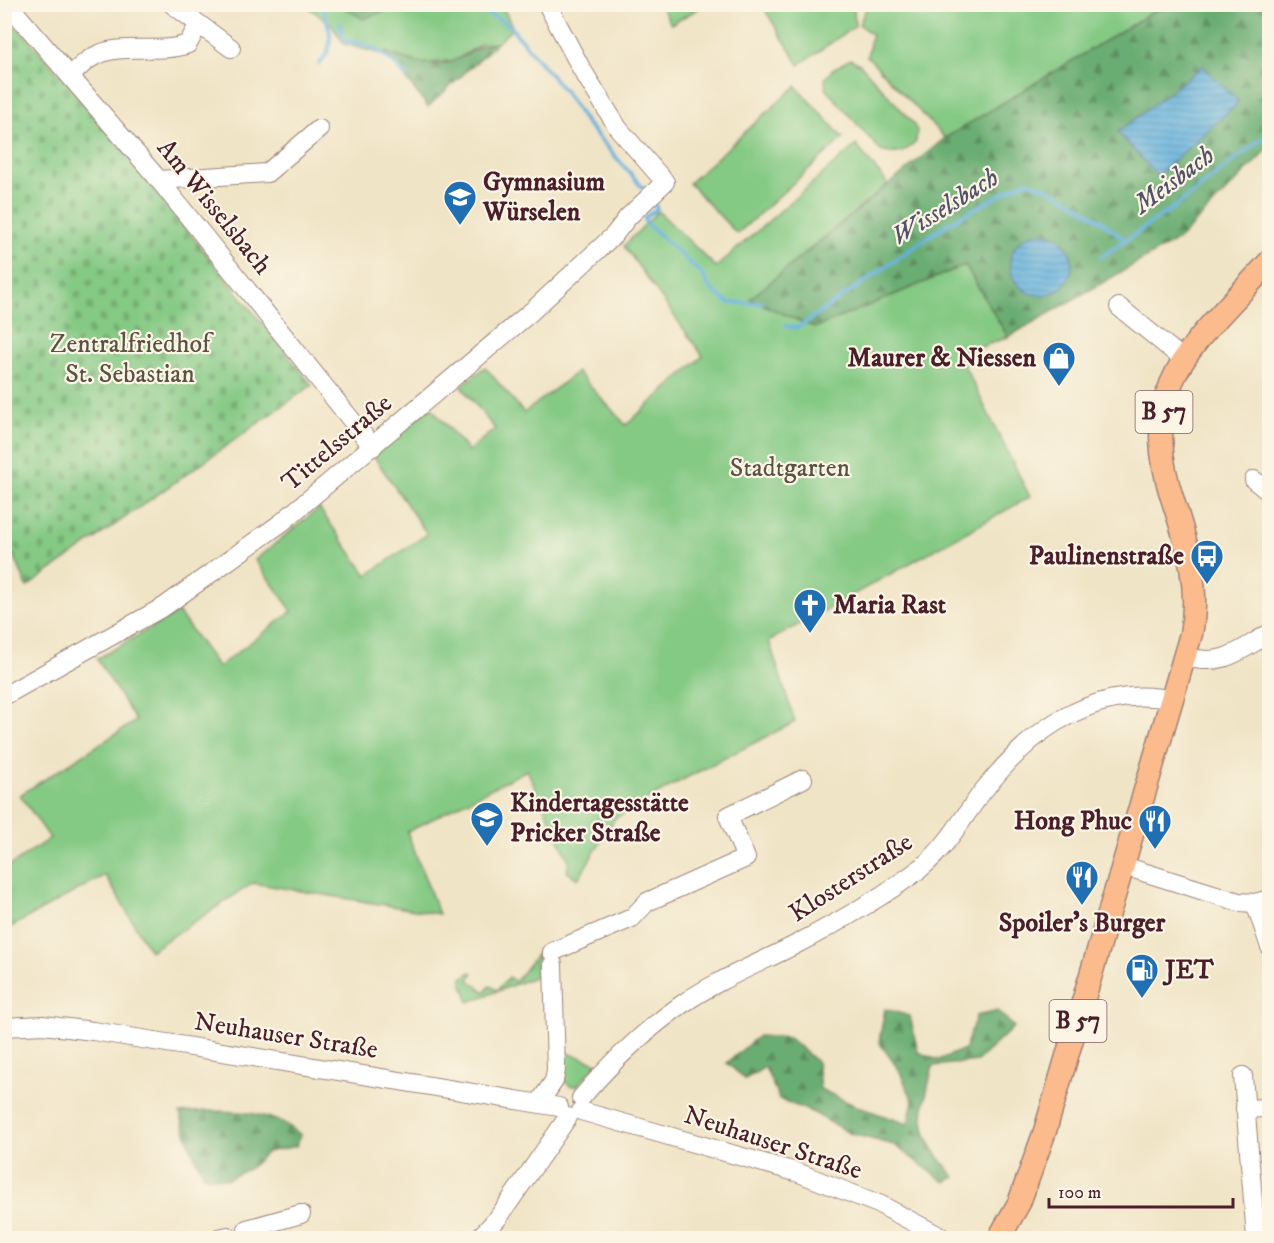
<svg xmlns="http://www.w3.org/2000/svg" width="1274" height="1243" font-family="'IM FELL DW Pica',serif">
	<defs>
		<pattern id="forest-firs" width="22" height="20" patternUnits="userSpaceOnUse" patternTransform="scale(1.5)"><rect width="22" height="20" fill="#6bad72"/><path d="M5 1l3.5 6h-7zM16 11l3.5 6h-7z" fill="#5a8c5e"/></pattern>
		<pattern id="cemetery-stones" width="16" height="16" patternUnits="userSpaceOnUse" patternTransform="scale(1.5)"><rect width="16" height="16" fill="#84c984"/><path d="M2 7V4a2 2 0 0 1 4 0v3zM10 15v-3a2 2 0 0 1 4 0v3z" fill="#74ac72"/></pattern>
		<pattern id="water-rules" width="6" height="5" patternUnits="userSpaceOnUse" patternTransform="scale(1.5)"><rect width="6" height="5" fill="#62b1dd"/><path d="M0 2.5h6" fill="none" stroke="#538fb3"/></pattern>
	</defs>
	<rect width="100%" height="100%" fill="#fcf5e5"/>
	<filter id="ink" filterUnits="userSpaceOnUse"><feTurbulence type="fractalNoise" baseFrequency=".0167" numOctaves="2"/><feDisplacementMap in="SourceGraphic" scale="12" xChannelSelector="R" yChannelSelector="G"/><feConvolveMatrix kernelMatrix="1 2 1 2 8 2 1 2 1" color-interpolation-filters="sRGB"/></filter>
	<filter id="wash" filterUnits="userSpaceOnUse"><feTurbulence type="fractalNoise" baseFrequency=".008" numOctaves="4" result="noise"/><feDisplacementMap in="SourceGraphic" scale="24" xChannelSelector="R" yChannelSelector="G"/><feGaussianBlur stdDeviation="1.35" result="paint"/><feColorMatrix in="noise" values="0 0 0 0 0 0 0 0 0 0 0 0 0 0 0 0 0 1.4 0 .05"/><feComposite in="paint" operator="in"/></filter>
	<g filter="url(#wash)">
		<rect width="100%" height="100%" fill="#f0e4c6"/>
		<g fill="#84c984" stroke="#677458" stroke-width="1.5">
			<path d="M 305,5 L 340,5 L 363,18 L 385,11 L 386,5 L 502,5 L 513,28 L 497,43 L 481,44 L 456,60 L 420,64 L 344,44 L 331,24 Z"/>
			<path d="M 660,5 L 705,5 L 671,24 Z"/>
			<path d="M 762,5 L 854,5 L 855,26 L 799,65 Z"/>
			<path d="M 868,5 L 1164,5 L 945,138 L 867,56 L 872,35 L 859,24 Z"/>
			<path d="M 850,59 L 860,64 L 912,122 L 917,131 L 916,142 C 903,153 898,156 881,151 L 826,89 L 825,79 L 833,69 Z"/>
			<path d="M 796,86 L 843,138 L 737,234 L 689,183 Z"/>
			<path d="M 856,145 L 888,184 L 750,299 L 815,328 L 965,265 L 1008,337 L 959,355 L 1030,497 L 769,641 L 795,722 L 680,781 L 615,818 L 578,879 L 567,872 L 569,861 L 527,770 L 407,832 L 439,914 L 253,883 L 150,951 L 105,875 L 5,930 L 4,867 L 7,868 L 50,838 L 20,795 L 136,721 L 97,659 L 178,612 L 218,667 L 292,611 L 255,560 L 319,508 L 367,575 L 427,534 L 372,454 L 431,407 L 468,451 L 495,429 L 461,386 L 485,367 L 524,413 L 577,372 L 626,425 L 703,356 L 624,246 L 658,211 L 716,267 Z"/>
			<path d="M 537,954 L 539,955 L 536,965 L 537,976 L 469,1002 L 461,979 L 470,972 L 473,973 L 469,980 L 485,992 L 490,986 L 497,990 L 509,977 L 515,982 Z"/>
			<path d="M 564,1052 L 598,1063 L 577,1086 L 570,1086 L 564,1081 Z"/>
		</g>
		<g fill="url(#forest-firs)" stroke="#5a664e" stroke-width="1.5">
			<path d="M 340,5 L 386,5 L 385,11 L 363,19 Z"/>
			<path d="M 1164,5 L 1269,5 L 1269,148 L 1179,239 L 1008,337 L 965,265 L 815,328 L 750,299 L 945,138 Z"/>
			<path d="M 497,43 L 428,107 L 385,52 C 407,60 435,70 458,59 C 473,52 480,44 497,43 Z"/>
			<path d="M 885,1009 L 910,1016 L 918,1052 L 938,1060 L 965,1049 L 976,1016 L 998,1011 L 1014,1027 L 977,1061 L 933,1066 C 919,1123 915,1131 955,1177 L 945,1182 L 894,1145 L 849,1133 L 814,1113 L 779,1099 L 765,1067 L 745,1079 L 727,1063 L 758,1036 L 789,1038 L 817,1062 L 820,1089 L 858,1107 L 908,1124 L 913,1101 L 899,1070 L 879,1042 Z"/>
			<path d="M 207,1111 C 240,1111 275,1112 301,1135 L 296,1146 L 267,1152 L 250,1168 L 228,1179 L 204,1176 L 190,1146 L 180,1113 Z"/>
		</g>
		<path fill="url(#cemetery-stones)" stroke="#677458" stroke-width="1.5" d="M 5,13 L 78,95 L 312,385 L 27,587 L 14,555 L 5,561 Z"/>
		<g fill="url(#water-rules)" stroke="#566884" stroke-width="1.5">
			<path d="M 1203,66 L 1239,102 L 1157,176 L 1118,132 Z"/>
			<circle cx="1041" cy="264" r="31"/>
		</g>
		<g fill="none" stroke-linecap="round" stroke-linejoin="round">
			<g stroke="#62b1dd" stroke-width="4">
				<path d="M 469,4 L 508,24 L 565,92 L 586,123 L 643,188"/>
				<path d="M 340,24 L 344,40 C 373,45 388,55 407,77"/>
				<path d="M 319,64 C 337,47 330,24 320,4"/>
				<path d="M 655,204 L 657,209 L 645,217 L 645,222 L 701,273 L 710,288 L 723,299 L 729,303 L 762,303"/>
				<path d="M 1101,257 L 1180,203 L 1270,132"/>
				<path d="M 786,326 L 796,328 L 802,325 L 947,224 L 1025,181 C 1057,188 1099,218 1125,240"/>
			</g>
		</g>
	</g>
	<g filter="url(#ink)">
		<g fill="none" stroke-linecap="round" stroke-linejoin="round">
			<defs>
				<g id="minor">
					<path d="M 8,4 L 159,180 L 373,447"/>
					<path d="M 172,4 L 231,48"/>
					<path d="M 71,75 C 78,69 85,61 93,57 C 121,41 158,55 188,44 L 198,25"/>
					<path d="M 159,180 L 267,173 L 319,129"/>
					<path d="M 1119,307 L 1183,359"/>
					<path d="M 1254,480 L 1270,493"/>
					<path d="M 1186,657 C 1224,667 1238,651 1270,633"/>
					<path d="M 4,696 L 165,606 L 281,523 L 532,311 L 614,235 L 628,217 L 665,182 L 618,128 L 581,68 L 547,4"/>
					<path d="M 1124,866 L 1239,902 L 1255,903 L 1270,899"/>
					<path d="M 1255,903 L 1270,947"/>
					<path d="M 552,952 L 632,918 L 647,902 L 746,858 L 728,816 L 803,779"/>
					<path d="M 4,1027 L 43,1025 L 93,1031 L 559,1107"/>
					<path d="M 1243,1076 L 1256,1238"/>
					<path d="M 581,1098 C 610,1064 644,1031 681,1005 C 715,981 755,965 793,946 C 837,923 882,898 921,868 C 947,847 963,817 983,791 C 1004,765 1028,739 1056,722 C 1094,700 1130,691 1173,700"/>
					<path d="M 539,1103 L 554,1081 L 556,1070 L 553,964"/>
					<path d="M 1245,1109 L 1265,1108"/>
					<path d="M 581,1111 L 799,1173 L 881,1205 L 943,1238"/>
					<path d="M 247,1229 L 301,1214"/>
					<path d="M 218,1238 L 228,1236"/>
					<path d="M 479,1238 L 498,1218 L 568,1117"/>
				</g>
				<path id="major" d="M 999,1238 L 1019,1203 L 1045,1131 L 1191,634 C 1200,590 1188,546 1174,504 C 1133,382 1196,344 1270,261"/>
			</defs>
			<use href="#minor" stroke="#9d8278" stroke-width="20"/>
			<use href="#major" stroke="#9d8278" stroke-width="25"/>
			<use href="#minor" stroke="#fff" stroke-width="18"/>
			<use href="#major" stroke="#fbbb8c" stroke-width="22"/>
		</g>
	</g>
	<defs>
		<symbol id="school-pin" viewBox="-11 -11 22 30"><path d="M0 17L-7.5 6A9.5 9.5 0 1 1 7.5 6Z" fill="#1f6fb2" stroke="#fcf5e5"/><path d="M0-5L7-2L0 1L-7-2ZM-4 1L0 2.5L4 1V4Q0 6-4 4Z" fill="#fff"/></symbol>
		<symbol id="shop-pin" viewBox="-11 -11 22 30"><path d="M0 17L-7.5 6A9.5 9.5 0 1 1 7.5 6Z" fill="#1f6fb2" stroke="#fcf5e5"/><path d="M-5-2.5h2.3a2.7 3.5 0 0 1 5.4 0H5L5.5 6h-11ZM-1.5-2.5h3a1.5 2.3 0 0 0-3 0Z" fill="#fff"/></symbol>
		<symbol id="bus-pin" viewBox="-11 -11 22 30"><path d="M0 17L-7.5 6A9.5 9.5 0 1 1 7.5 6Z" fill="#1f6fb2" stroke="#fcf5e5"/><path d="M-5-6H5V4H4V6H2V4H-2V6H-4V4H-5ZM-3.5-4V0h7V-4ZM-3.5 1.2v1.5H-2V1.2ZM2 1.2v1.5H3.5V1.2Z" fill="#fff"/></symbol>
		<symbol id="church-pin" viewBox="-11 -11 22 30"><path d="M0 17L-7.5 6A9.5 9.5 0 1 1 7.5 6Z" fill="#1f6fb2" stroke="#fcf5e5"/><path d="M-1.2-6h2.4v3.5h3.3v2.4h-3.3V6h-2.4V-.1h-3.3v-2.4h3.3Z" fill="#fff"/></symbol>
		<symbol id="restaurant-pin" viewBox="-11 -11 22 30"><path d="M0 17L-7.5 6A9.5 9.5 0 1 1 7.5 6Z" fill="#1f6fb2" stroke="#fcf5e5"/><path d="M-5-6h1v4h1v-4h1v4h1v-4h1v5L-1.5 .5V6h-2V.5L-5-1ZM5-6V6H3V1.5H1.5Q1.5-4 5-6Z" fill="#fff"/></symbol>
		<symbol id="fuel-pin" viewBox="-11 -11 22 30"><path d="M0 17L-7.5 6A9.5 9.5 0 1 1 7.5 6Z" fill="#1f6fb2" stroke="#fcf5e5"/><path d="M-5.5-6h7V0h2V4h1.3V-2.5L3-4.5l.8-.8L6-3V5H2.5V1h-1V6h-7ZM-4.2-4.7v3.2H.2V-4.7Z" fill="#fff"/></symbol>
	</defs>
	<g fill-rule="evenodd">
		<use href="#school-pin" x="441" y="178" width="38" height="52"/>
		<use href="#shop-pin" x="1040" y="339" width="38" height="52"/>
		<use href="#bus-pin" x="1188" y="537" width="38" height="52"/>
		<use href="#church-pin" x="791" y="586" width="38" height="52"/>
		<use href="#school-pin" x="468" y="799" width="38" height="52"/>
		<use href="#restaurant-pin" x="1136" y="802" width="38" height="52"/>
		<use href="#restaurant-pin" x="1063" y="858" width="38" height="52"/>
		<use href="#fuel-pin" x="1123" y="951" width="38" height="52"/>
	</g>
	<g text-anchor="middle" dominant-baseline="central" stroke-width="4.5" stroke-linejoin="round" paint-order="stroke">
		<g fill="#fcf5e5" stroke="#7f5f63" stroke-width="1.5">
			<rect x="1135.5" y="391" width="57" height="42" rx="4.5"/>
			<rect x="1049.5" y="1000" width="57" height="42" rx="4.5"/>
		</g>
		<g font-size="24" font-weight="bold" fill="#4a1f2b">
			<text x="1164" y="412">B 57</text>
			<text x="1078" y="1021">B 57</text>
		</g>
		<g font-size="26" font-weight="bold" fill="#4a1f2b" stroke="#fcf5e5" text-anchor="start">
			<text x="483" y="182">Gymnasium<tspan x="483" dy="30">Würselen</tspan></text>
			<text x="1036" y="358" text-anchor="end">Maurer &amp; Niessen</text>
			<text x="1184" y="556" text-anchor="end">Paulinenstraße</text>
			<text x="833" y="605">Maria Rast</text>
			<text x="510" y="803">Kindertagesstätte<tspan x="510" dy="30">Pricker Straße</tspan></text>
			<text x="1132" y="821" text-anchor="end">Hong Phuc</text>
			<text x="1082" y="923" text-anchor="middle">Spoiler's Burger</text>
			<text x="1165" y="970">JET</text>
		</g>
		<g font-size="26" fill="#4a1f2b" stroke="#fcf5e5">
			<text transform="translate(214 207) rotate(51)">Am Wisselsbach</text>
			<text transform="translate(337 443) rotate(-40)">Tittelsstraße</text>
			<text transform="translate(851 878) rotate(-33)">Klosterstraße</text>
			<text transform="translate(286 1036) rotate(9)">Neuhauser Straße</text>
			<text transform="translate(773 1143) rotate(18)">Neuhauser Straße</text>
		</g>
		<g font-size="26" fill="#5b5246" stroke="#fcf5e5">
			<text x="130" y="344">Zentralfriedhof<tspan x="130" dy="30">St. Sebastian</tspan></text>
			<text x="790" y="468">Stadtgarten</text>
		</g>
		<g font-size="27" font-style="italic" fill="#525269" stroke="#fcf5e5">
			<text transform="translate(1174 180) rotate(-37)">Meisbach</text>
			<text transform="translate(945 207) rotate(-32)">Wisselsbach</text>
		</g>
	</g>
	<rect width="1274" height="1243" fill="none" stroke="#fcf5e5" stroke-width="24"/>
	<path d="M1049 1198v9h184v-9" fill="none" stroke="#4a1f2b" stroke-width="3"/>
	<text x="1058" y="1198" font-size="18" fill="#4a1f2b" stroke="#fcf5e5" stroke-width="4.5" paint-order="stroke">100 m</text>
</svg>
